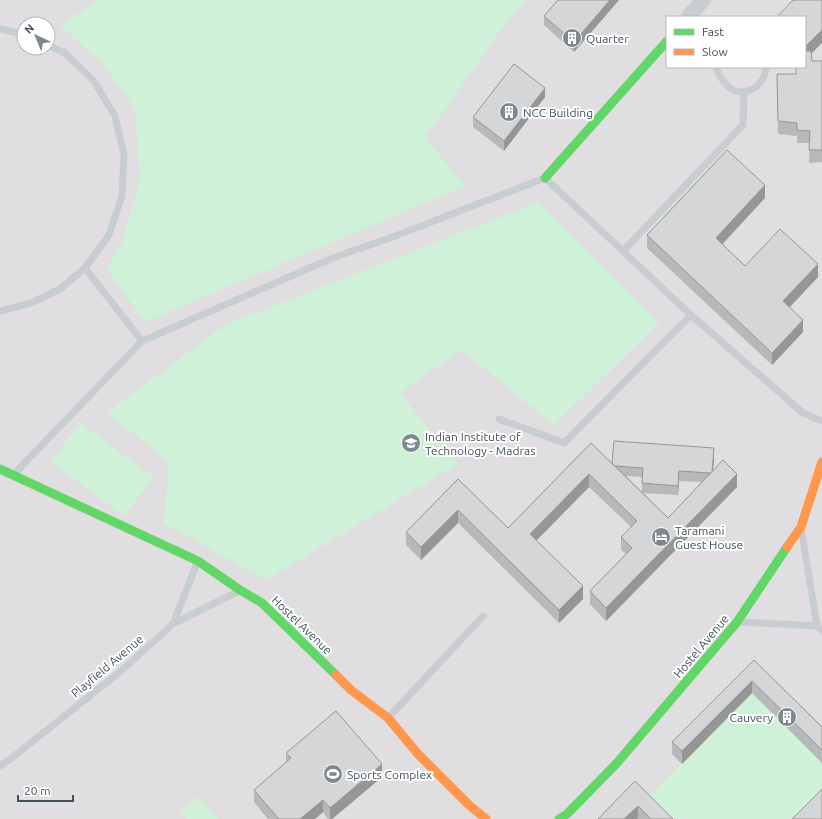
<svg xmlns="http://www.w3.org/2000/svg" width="822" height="819" font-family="Ubuntu,sans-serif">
	<rect width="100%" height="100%" fill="#efeded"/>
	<path fill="#e0dee0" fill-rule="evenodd" d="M 0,0 L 822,0 L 822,819 L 0,819 ZM 667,17 L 805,17 L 805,67 L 667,67 ZM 24,24 L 48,24 L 48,48 L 24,48 Z"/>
	<g fill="#cef1d8">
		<path d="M 99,0 L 526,0 L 501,30 L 425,138 L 465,186 L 145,322 L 107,269 L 123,240 L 140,178 L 135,109 L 105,66 L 60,25 Z"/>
		<path d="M 539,202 L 659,323 L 554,425 L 461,350 L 400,393 L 458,464 L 266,580 L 164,523 L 169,462 L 107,413 L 225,325 Z"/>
		<path d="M 80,423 L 154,477 L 124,516 L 51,462 Z"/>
		<path d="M 752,693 L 822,763 L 822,802 L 805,819 L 660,819 L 643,802 Z"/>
		<path d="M 199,796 L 218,819 L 187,819 L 180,811 Z"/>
	</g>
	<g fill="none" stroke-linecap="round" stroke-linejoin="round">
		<g stroke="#c8cdcf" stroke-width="7">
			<path d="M 0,29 L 24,34"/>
			<path d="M 715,67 C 719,74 723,83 730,88 C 746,99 765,85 766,67"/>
			<path d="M 623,251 L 743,125 L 744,92"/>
			<path d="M 85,268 L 142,341"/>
			<path d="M 0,311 L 31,303 L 60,289 L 85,268 L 109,235 L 122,196 L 124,155 L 115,116 L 94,81 L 65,53 L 48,45"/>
			<path d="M 499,419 L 564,443 L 691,315"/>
			<path d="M 14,474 L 142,341 L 335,257 L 390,238 L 545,178 L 691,315 L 803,413 L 822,421"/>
			<path d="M 802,533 L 817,626 L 822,631"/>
			<path d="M 741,622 L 817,626"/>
			<path d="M 173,624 L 237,592"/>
			<path d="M 389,717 L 483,616"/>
			<path d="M 0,766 L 13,757 L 121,671 L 173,624 L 197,563"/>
		</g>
		<path stroke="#c8cdcf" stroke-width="15" d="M 688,17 L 703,0"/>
		<g stroke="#63d668" stroke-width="9">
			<path d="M 545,178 L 667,41"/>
			<path d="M 0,469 L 198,561 L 240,590 L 262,603 L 336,675"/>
			<path d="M 559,819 L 567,814 L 617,763 L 737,622 L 787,547"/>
		</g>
		<g stroke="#ff974d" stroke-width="9">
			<path d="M 787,547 L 801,527 L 822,462"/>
			<path d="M 336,675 L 351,690 L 388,718 L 418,754 L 469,805 L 486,819"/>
		</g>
	</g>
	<g fill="#b7b8b9" fill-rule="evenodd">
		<path d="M 619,0 L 574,52 L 544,25 L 544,16 Z"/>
		<path d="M 812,54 L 812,61 L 822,61 L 822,162 L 809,163 L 810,143 L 797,143 L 797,136 L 778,134 L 777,74 L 796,74 Z"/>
		<path d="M 545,97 L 504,151 L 473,127 L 473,117 Z"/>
		<path d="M 765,198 L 722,244 L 745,266 L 818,277 L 790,307 L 803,332 L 772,365 L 647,248 L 647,235 Z"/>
		<path d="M 591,443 L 612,463 L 714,458 L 713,471 L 737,487 L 606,621 L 590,604 L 590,591 L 626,554 L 621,550 L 621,537 L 631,527 L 589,487 L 536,541 L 583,599 L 559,623 L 458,523 L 421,560 L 406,545 L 406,532 L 458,479 L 508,528 ZM 626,476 L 642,477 L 642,492 ZM 679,481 L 702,482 L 668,518 L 643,493 L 678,495 Z"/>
		<path d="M 754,660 L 822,727 L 822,763 L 752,693 L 682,764 L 672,754 L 672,742 Z"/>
		<path d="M 286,753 L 382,777 L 332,819 L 328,819 L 323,812 L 315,819 L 268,819 L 254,802 L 254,790 L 286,762 Z"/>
		<path d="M 635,781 L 673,819 L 638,819 L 638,818 L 637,819 L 598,819 Z"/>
	</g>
	<g fill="#959696">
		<path d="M 610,0 L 619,0 L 574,52 L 574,42 Z"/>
		<path d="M 822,30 L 822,43 L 805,60 L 805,47 Z"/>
		<path d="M 545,88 L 545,97 L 504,151 L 504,141 Z"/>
		<path d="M 765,185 L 765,198 L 716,251 L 716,238 Z"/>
		<path d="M 818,264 L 818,277 L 783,314 L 783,301 Z"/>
		<path d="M 803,320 L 803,332 L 772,365 L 772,353 Z"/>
		<path d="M 714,448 L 714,458 L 712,483 L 712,473 Z"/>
		<path d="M 679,471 L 679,481 L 678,495 L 678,486 Z"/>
		<path d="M 589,474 L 589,487 L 530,547 L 530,534 Z"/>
		<path d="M 737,474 L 737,487 L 606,621 L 606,608 Z"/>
		<path d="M 458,510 L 458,523 L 421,560 L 421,547 Z"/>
		<path d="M 583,586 L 583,599 L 559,623 L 559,610 Z"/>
		<path d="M 752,681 L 752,693 L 682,764 L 682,751 Z"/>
		<path d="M 382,764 L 382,777 L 332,819 L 330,819 L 330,808 Z"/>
		<path d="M 323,800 L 323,812 L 315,819 L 300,819 Z"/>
		<path d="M 638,806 L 638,818 L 637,819 L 624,819 Z"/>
	</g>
	<g fill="#d5d6d7" stroke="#959696">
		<path d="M 558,0 L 610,0 L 574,42 L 544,16 Z"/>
		<path d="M 793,0 L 822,0 L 822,30 L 805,47 L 806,51 L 811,51 L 812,61 L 822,61 L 822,150 L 809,150 L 810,131 L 797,130 L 797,123 L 778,121 L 777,74 L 796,74 L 796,67 L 805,67 L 805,17 L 777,17 Z"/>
		<path d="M 514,64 L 545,88 L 504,141 L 473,117 Z"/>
		<path d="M 727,150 L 765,185 L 716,238 L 745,266 L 780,229 L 818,264 L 783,301 L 803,320 L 772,353 L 647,235 Z"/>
		<path d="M 614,441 L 714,448 L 712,472 L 711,473 L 679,471 L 678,486 L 642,483 L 643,468 L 615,466 L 612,463 Z"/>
		<path d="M 591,443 L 668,518 L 723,460 L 737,474 L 606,608 L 590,591 L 632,548 L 621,537 L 637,521 L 589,474 L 530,534 L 583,586 L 559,610 L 458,510 L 421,547 L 406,532 L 458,479 L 508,528 Z"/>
		<path d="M 754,660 L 822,727 L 822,750 L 752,681 L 682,751 L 672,742 Z"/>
		<path d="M 336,711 L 382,764 L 330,808 L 323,800 L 300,819 L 279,819 L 254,790 L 291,758 L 286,753 Z"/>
		<path d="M 635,781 L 673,819 L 651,819 L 638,806 L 624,819 L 598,819 Z"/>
		<path d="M 822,789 L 822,819 L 792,819 Z"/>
	</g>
	<defs>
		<symbol id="building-disc" viewBox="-11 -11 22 22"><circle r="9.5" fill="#7f888f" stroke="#fff"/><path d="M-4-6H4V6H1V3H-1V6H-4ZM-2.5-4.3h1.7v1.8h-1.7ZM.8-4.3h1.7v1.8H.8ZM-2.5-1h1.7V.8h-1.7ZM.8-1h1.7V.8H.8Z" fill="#fff"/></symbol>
		<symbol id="university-disc" viewBox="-11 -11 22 22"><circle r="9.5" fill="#7f888f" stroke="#fff"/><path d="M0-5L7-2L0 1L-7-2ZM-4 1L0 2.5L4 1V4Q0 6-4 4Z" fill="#fff"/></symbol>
		<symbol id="hotel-disc" viewBox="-11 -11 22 22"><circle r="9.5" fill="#7f888f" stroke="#fff"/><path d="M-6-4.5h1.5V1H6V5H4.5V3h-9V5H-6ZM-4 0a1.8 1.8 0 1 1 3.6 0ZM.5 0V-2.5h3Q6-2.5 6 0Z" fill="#fff"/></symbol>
		<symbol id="stadium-disc" viewBox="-11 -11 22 22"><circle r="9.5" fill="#7f888f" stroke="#fff"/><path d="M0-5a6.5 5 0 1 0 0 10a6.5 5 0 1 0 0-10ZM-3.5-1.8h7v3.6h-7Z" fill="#fff"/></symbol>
	</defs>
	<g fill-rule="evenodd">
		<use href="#building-disc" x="561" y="27" width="22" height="22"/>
		<use href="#building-disc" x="498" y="101" width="22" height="22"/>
		<use href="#university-disc" x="400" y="432" width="22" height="22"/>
		<use href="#hotel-disc" x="650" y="526" width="22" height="22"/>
		<use href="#building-disc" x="776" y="706" width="22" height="22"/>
		<use href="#stadium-disc" x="322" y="763" width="22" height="22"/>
	</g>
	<g text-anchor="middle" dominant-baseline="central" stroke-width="4" stroke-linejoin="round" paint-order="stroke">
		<g font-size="12" fill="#42525c" stroke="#fff" text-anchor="start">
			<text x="586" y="38">Quarter</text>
			<text x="523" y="112">NCC Building</text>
			<text x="425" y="436">Indian Institute of<tspan x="425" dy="14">Technology - Madras</tspan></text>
			<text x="675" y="530">Taramani<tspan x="675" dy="14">Guest House</tspan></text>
			<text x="773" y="717" text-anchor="end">Cauvery</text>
			<text x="347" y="774">Sports Complex</text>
		</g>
		<g font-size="12" fill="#42525c" stroke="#fff">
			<text transform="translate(302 625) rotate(44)">Hostel Avenue</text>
			<text transform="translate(701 646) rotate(-50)">Hostel Avenue</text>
			<text transform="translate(107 666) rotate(-40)">Playfield Avenue</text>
		</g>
	</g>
	<rect x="666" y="16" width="140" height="52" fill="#ffffff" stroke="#b3babe"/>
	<rect x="674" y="29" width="20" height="6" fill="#63d668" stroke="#b3babe"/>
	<text x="702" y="36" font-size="12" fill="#42525c">Fast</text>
	<rect x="674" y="49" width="20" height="6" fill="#ff974d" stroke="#b3babe"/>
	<text x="702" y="56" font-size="12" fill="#42525c">Slow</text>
	<g transform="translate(36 36) rotate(316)"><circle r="19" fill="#ffffff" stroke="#b3babe"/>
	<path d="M0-3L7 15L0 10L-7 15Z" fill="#7f888f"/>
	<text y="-6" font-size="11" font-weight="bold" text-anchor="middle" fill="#42525c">N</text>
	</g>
	<path d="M18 795v6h55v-6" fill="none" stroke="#42525c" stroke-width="2"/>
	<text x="24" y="795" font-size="12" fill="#42525c" stroke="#ffffff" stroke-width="3" paint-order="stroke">20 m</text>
</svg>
